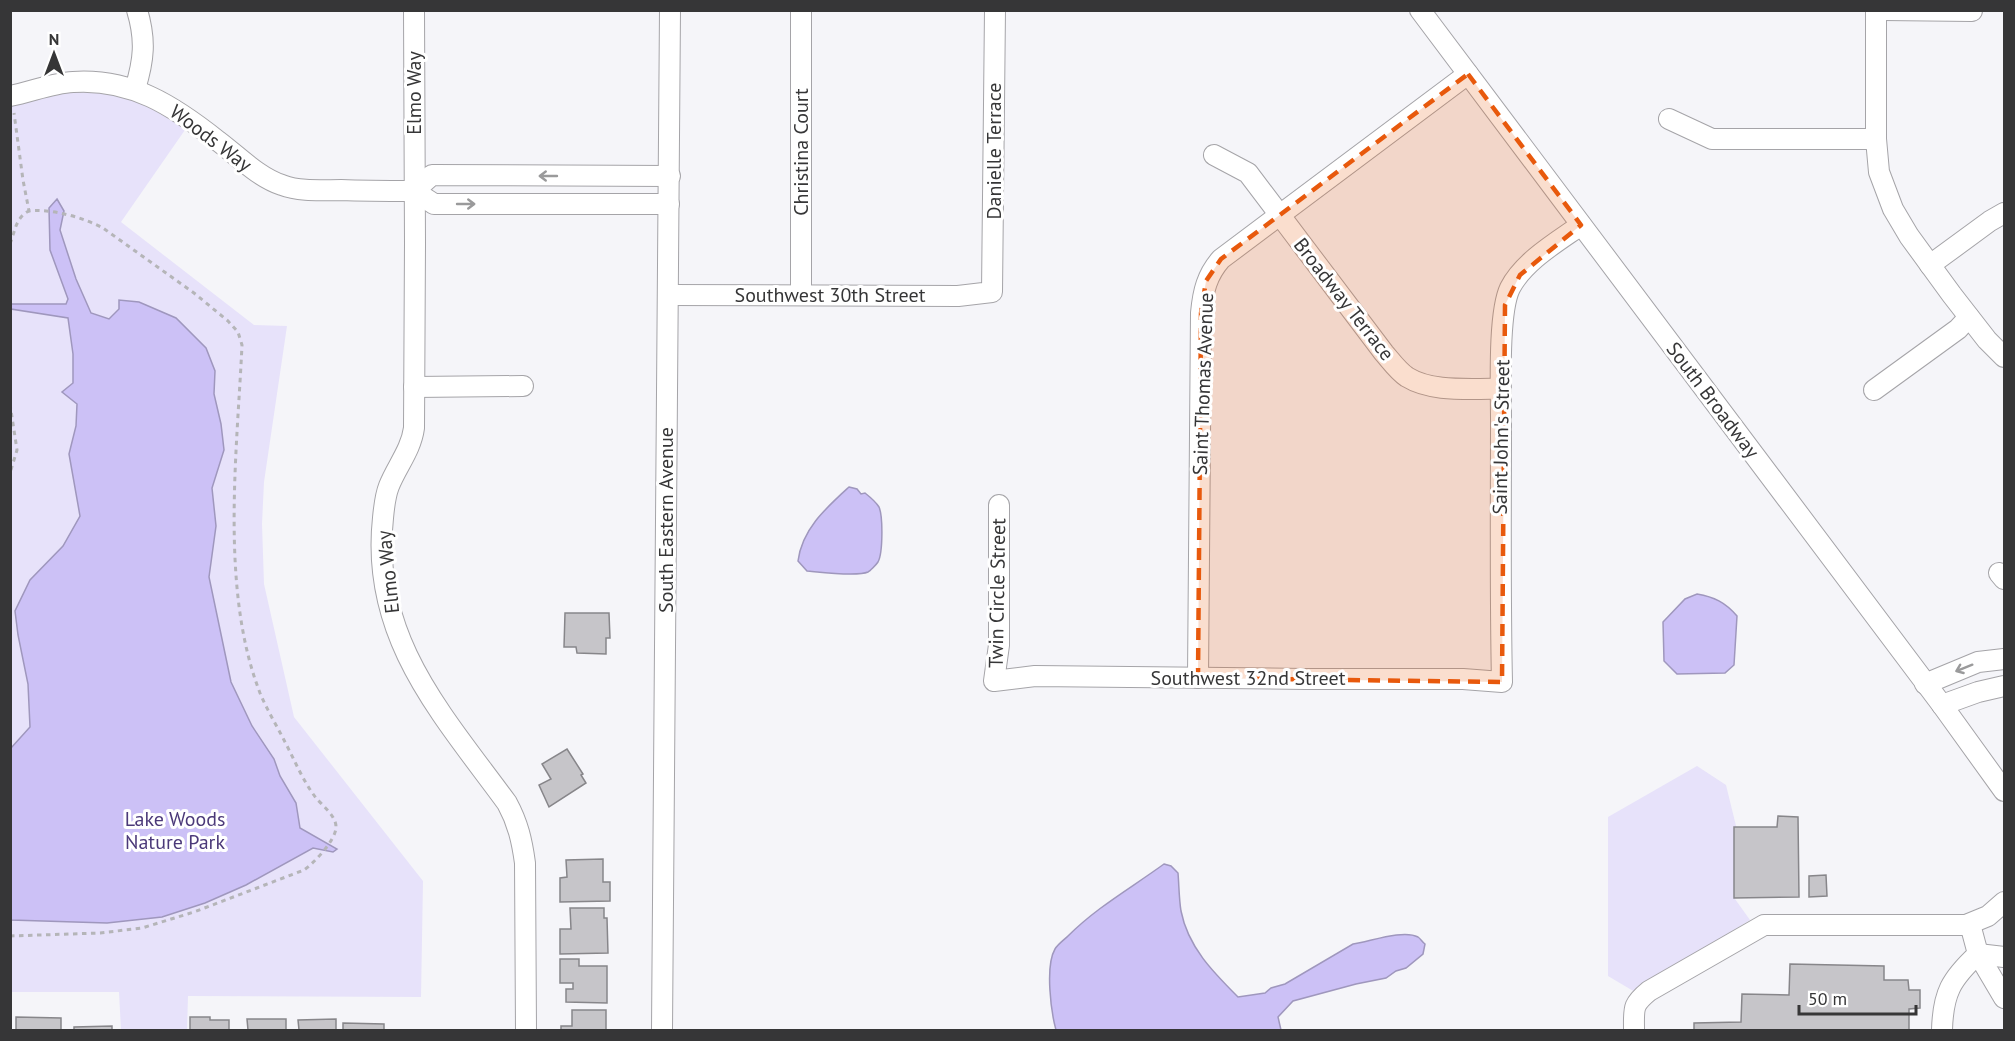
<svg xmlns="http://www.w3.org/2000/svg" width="2015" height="1041" font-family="'PT Sans',sans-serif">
	<rect width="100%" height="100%" fill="#f5f5f9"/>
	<g fill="#e7e2fa">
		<path d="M 75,91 L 116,94 L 152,105 L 187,127 L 121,222 L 254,325 L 287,326 L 264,482 L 262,524 L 264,584 L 294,717 L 423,881 L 421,997 L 188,996 L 187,1030 L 121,1030 L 119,992 L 11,992 L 11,104 Z"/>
		<path d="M 1697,766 L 1726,785 L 1737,830 L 1735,899 L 1750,920 L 1635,992 L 1608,976 L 1608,817 Z"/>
	</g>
	<g fill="#ccc1f6" stroke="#9f97bd" stroke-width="1.5">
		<path d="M 57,199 L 64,211 L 60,230 L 76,279 L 91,313 L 109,319 L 119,309 L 119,300 L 139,302 L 176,318 L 206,348 L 215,371 L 214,394 L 221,424 L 224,450 L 212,488 L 216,526 L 209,577 L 231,682 L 252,726 L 274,759 L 280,776 L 296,803 L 300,828 L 337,849 L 333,852 L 313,848 L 246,885 L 205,903 L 162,917 L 107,923 L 11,920 L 11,748 L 30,727 L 28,684 L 18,635 L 15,611 L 30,580 L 63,546 L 80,516 L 69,454 L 76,426 L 77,404 L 62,392 L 73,383 L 73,354 L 68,318 L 11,309 L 11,304 L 66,304 L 68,299 L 50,250 L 49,208 Z"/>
		<path d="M 849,487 L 857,489 L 861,494 L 865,493 C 870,497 876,502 879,507 C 883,516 883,553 878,562 C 876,565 870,571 868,572 C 857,577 819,572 807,571 L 798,561 C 802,529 826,508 849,487 Z"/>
		<path d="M 1697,594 C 1714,597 1725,602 1737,616 L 1734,665 L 1725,673 L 1677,674 L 1664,661 L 1663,622 L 1685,599 Z"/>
		<path d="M 1164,864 L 1171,866 L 1178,873 C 1179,885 1179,899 1181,911 C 1188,947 1213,972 1238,997 L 1265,993 L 1271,988 L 1285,984 L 1353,944 C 1369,942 1403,929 1418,937 C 1421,939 1422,942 1425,944 L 1423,954 L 1406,968 L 1396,971 L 1386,978 L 1356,984 L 1293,1001 L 1278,1017 L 1281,1030 L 1056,1030 C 1051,1012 1045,966 1055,949 C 1058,944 1064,940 1068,936 C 1097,907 1131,888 1164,864 Z"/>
	</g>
	<g fill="#c6c5c9" stroke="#87868a" stroke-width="1.5">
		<path d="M 565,613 L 609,613 L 610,638 L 606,638 L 606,654 L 577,653 L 576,647 L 564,647 Z"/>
		<path d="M 567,749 L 583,774 L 581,775 L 586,783 L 549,807 L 539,785 L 551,779 L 542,764 Z"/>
		<path d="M 1778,816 L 1798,817 L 1799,897 L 1734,898 L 1734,827 L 1777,827 Z"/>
		<path d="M 603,859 L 603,882 L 610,882 L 610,901 L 560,902 L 560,878 L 567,877 L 566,860 Z"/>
		<path d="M 1826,875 L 1827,896 L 1809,897 L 1809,876 Z"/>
		<path d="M 570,908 L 604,908 L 604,918 L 607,918 L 608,953 L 560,954 L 560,929 L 571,929 Z"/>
		<path d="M 560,959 L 579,959 L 579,966 L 607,966 L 607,1003 L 566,1002 L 566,989 L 573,989 L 573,983 L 560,983 Z"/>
		<path d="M 1790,964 L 1884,966 L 1884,980 L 1908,980 L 1909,990 L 1920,990 L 1920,1008 L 1909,1009 L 1909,1030 L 1694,1030 L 1694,1023 L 1741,1022 L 1742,994 L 1789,995 Z"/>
		<path d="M 572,1010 L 606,1010 L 606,1030 L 561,1030 L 561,1026 L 572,1026 Z"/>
		<path d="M 16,1017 L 61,1018 L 61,1030 L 16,1030 Z"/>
		<path d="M 190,1017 L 210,1017 L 210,1020 L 229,1020 L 229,1030 L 190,1030 Z"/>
		<path d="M 247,1019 L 286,1019 L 286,1030 L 248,1030 Z"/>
		<path d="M 336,1019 L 336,1030 L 299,1030 L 298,1020 Z"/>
		<path d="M 343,1023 L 384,1024 L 384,1030 L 343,1030 Z"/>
		<path d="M 112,1026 L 112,1030 L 74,1030 L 74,1027 Z"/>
	</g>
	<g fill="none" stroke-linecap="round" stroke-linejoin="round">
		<defs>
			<g id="minor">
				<path d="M 414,10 L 415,244 L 414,428 C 411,450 397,466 389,486 C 385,496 384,507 383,518 C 370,637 442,714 507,803 C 518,823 522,841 525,863 L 526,1030"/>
				<path d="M 1420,10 L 1942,705 L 2004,791"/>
				<path d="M 1876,10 L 1876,139 L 1879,172 L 1893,209 L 1909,236 L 1952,295 L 1987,340 L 2004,357"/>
				<path d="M 1884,10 L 1972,11"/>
				<path d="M 135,89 C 144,60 146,40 137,10"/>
				<path d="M 10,96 C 31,92 52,83 73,82 C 131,78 174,106 218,141 C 238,156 258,177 282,185 C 300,192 322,190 341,190 C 365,191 390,191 414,191"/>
				<path d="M 1669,119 L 1712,139 L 1876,139"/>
				<path d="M 1214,155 L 1248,173 L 1384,353 C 1391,361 1398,371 1407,377 C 1433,393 1471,388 1501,389"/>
				<path d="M 669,204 L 434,204 L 414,191 L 432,175 L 670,176"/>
				<path d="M 1930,265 L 1990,221 L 2004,213"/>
				<path d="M 801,294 L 801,10"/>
				<path d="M 668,295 L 958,296 L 992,292 L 995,10"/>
				<path d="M 414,387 L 523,386"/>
				<path d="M 1874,390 L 1958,329 L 1969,317"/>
				<path d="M 999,505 L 999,645 L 994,681 L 1035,676 L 1306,679 L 1463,679 L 1502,682 C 1500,595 1501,507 1501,419 C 1501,388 1498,313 1510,288 C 1524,261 1557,242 1581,225"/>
				<path d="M 1999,573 L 2004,579"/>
				<path d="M 1198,678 L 1201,313 C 1203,291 1207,275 1221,259 L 1468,74"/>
				<path d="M 1925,684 L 1978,662 L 2004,659"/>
				<path d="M 1942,705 L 1978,692 L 2004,686"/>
				<path d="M 1978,954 L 2004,998"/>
				<path d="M 1978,954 L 2004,957"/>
				<path d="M 662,1030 L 670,10"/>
				<path d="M 1634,1030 C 1634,1008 1632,1005 1649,991 L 1764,925 L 1966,925 L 1988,916 L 2004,902"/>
				<path d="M 1942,1030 C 1943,993 1951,979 1978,954 L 1970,924"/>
			</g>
		</defs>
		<use href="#minor" stroke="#a5a4a8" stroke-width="22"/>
		<g stroke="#b5b5b8" stroke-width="3" stroke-dasharray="4.5 4.5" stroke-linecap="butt">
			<path d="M 10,244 C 15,231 16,217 29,211"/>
			<path d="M 10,404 L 17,450 L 10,473"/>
			<path d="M 10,936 L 100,933 L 142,928 L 194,912 L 304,870 C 314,863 336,840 336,827 C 336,816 323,806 316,798 C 303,781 295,761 285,742 C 277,726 267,710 260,693 C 220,590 237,454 242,345 L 238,332 L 228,321 L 194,293 L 103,228 C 85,218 50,208 29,211 L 23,180 L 14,113"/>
		</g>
		<use href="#minor" stroke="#fff" stroke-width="20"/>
	</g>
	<defs><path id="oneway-shaft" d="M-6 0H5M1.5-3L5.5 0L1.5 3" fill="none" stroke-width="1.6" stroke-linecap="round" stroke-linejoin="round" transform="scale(1.5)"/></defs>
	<g stroke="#9a9a9b">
		<use href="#oneway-shaft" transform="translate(548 176) rotate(-180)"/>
		<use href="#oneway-shaft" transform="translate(466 204)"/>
		<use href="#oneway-shaft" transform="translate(1964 668) rotate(158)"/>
	</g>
	<path fill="#e8590c" fill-opacity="0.2" stroke="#e8590c" stroke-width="4.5" stroke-dasharray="12 8" stroke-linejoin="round" d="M 1468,74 L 1581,225 L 1520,275 L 1505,305 L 1502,682 L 1198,678 L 1201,313 L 1206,281 L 1221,259 Z"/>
	<g text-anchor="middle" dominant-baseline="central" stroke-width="6" stroke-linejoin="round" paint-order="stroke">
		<g font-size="20" fill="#363637" stroke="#fff">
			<text transform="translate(414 93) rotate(-90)">Elmo Way</text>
			<text transform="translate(211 138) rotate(37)">Woods Way</text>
			<text transform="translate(994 151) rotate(-90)">Danielle Terrace</text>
			<text transform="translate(801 152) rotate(-90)">Christina Court</text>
			<text x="830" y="295">Southwest 30th Street</text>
			<text transform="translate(1344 299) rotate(52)">Broadway Terrace</text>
			<text transform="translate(1203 384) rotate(-88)">Saint Thomas Avenue</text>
			<text transform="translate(1713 400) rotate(53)">South Broadway</text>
			<text transform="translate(1501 437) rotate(-89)">Saint John's Street</text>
			<text transform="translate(666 520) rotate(-90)">South Eastern Avenue</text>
			<text transform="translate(388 572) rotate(-96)">Elmo Way</text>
			<text transform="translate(997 593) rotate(-89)">Twin Circle Street</text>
			<text x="1248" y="678">Southwest 32nd Street</text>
		</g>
		<g font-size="20" fill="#4b3979" stroke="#fff">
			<text x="175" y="819">Lake Woods<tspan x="175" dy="23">Nature Park</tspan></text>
		</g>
	</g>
	<rect width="2015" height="1041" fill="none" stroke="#363637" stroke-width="24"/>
	<g transform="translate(54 54)" stroke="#ffffff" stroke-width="4.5" paint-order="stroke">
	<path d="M0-4.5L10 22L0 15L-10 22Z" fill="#363637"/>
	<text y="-9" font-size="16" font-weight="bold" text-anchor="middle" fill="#363637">N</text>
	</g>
	<path d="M1799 1005v9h117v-9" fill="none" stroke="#363637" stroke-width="3"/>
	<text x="1808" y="1005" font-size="18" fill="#363637" stroke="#ffffff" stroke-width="4.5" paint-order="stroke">50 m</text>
</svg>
